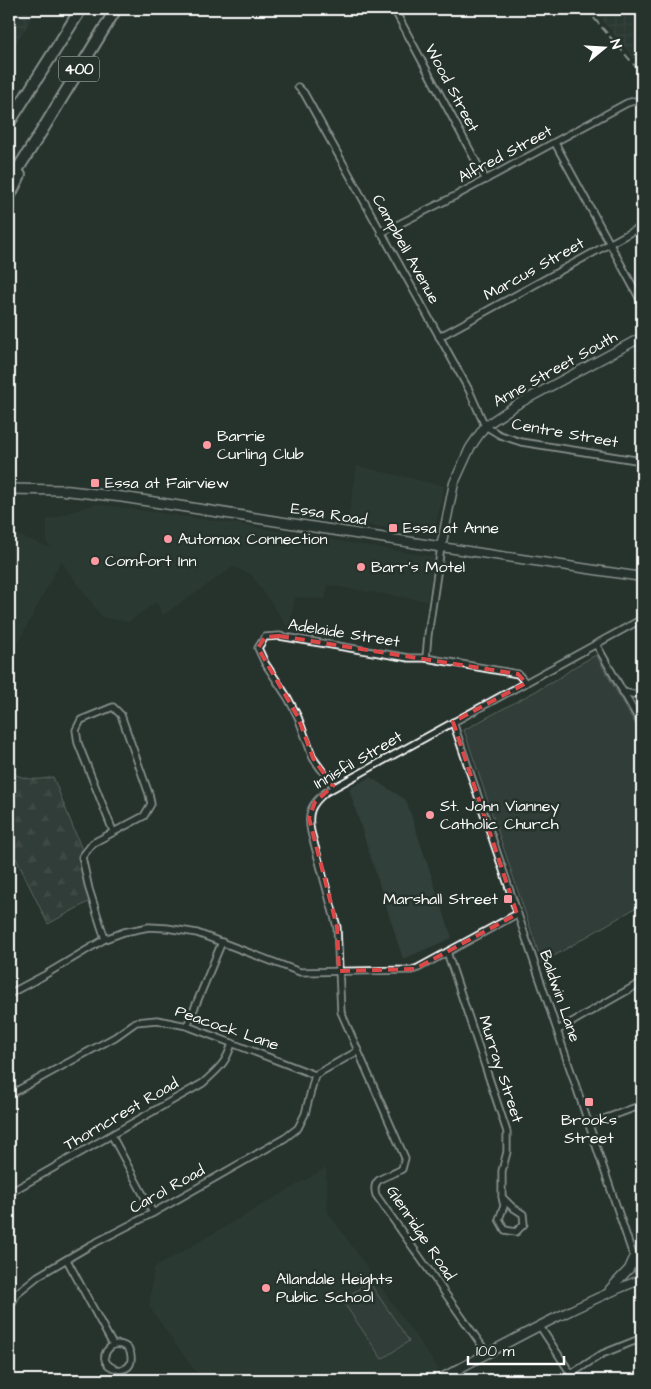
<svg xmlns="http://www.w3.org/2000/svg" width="651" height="1389" font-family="'Architects Daughter',sans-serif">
	<defs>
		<pattern id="industrial-grid" width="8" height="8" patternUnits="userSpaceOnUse" patternTransform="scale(1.25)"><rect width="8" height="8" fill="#333f3a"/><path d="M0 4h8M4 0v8" fill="none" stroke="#47524e"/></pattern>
		<pattern id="forest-firs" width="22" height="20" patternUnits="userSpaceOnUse" patternTransform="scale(1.25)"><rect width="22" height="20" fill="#3e4944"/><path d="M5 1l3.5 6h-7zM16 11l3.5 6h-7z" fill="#5b6460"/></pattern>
	</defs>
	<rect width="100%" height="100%" fill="#26332d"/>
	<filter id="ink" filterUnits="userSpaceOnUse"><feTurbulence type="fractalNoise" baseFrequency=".02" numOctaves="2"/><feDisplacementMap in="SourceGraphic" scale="10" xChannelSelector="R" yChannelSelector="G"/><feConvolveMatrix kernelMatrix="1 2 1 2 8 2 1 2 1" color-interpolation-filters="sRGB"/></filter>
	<g filter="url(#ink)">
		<g fill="#333f3a">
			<path d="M 357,466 L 444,486 L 434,532 L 427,535 L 348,521 Z"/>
			<path d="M 96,504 L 242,525 L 434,557 L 427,601 L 328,585 L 325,599 L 295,597 L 289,629 L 251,574 L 233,567 L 163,615 L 156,602 L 128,622 L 102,617 L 61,561 L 9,660 L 9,532 L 51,548 L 47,542 L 47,520 Z"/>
			<path d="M 370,777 L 406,800 L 452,938 L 403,959 L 349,789 Z"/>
			<path d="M 326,1168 L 328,1212 L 439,1370 L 420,1380 L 208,1380 L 195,1371 L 149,1307 L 154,1268 Z"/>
		</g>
		<g fill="url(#industrial-grid)">
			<path d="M 9,9 L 38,9 L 9,54 Z"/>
			<path d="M 593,9 L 642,9 L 642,68 Z"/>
		</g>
		<path fill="url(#forest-firs)" stroke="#9ea4a2" d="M 9,771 C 23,780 37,781 53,777 L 84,855 L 90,901 L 48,924 L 9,844 Z"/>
		<g fill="#3e4944" stroke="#9ea4a2">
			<path d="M 596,655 L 642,736 L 642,904 L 542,963 L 464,730 L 558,679 L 574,667 Z"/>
			<path d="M 369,1282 L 409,1341 L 382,1359 L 342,1300 Z"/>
		</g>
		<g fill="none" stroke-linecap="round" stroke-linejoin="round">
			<defs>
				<g id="street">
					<path d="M 394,9 L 486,180"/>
					<path d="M 298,87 L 304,93 L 469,390 L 485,426 L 500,435 L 521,442 L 642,461"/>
					<path d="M 555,143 L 642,303"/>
					<path d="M 381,233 L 457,195 L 627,103 L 634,101 L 642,101"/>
					<path d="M 439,337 L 642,226"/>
					<path d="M 596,644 L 642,725"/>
					<path d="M 426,658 L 428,635 L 441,547"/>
					<path d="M 623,692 L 642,696"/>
					<path d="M 453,722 L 641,1279"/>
					<path d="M 334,787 L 313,758 L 298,717 L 288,698 L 265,663 L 258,648 L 265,637 L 279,636 L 409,658 L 426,658 L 518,674 L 526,683"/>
					<path d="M 105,939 L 89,889 L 82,857 L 93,843 L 144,816 L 151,804 L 149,794 L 121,715 L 113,707 L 81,720 L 76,730 L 78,743 L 113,831"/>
					<path d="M 447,952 L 507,1132 L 507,1152 L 502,1171 L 502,1197 L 504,1206 L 499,1219 L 505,1230 L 516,1232 L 524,1224 L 523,1214 L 512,1207 L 502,1197"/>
					<path d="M 9,994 L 43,976 L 105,939 L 124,932 L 149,927 L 167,928 L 197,933 L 300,972 L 412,970 L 418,968 L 517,914"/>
					<path d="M 187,1026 L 222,942"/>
					<path d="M 558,1030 L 642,982"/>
					<path d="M 315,1075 L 358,1051"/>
					<path d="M 9,1095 L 115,1037 L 136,1022 L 157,1020 L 187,1026 L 315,1075"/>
					<path d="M 590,1124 L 642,1105"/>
					<path d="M 112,1136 L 153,1213"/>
					<path d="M 9,1193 L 203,1083 C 218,1069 226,1064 232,1043"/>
					<path d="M 67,1260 L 113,1345 C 121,1343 130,1346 131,1356 C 134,1383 86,1364 113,1345"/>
					<path d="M 9,1309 L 17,1293 L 38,1276 L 89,1246 L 153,1213 L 285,1138 L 298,1128 L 305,1114 L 315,1075"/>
					<path d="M 539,1325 L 575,1380"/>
					<path d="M 487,1353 L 376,1195 C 370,1176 390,1177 402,1169 L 405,1158 L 341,1012 L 337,927 L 311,832 C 307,813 311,804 326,792 L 642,619"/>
					<path d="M 571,1374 L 602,1354 L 642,1338"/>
				</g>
				<g id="secondary">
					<path d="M 642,337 L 516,405 L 485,426 L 470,448 L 454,483 L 441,547 L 642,577"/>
					<path d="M 610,1289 L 629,1269 L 634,1258"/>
					<path d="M 438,1380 C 505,1344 571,1307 642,1279"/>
				</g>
				<path id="primary" d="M 9,489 L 61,490 L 122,497 L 441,547"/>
				<g id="highway">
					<path d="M 9,123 L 81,9"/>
					<path d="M 9,183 L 43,129 L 116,9"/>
					<path d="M 9,197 L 20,175"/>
				</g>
			</defs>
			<use href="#street" stroke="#fff" stroke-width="9"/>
			<use href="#secondary" stroke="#fff" stroke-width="11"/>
			<use href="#primary" stroke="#fff" stroke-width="12"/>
			<use href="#highway" stroke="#fff" stroke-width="14"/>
			<use href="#street" stroke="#26332d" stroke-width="5.5"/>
			<use href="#secondary" stroke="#26332d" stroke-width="8"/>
			<use href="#primary" stroke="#26332d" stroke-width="9"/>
			<use href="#highway" stroke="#26332d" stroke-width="10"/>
			<path stroke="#fff" stroke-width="2" stroke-dasharray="8 4" stroke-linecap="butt" d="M 586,9 L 642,74"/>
		</g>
	</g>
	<path d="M0 0H651V1389H0ZM 279,636 L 518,674 L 526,683 L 453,722 L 517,914 L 415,969 L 339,971 L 337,927 L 309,818 L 315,802 L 333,786 L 313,758 L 298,717 L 258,648 L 265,637 Z" fill="#26332d" fill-opacity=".55" fill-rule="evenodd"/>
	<path fill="none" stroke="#dc4848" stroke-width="4" stroke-dasharray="10 6" stroke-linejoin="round" d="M 279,636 L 518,674 L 526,683 L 453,722 L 517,914 L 415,969 L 339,971 L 337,927 L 309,818 L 315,802 L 333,786 L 313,758 L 298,717 L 258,648 L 265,637 Z"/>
	<g fill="#ff9aa2" stroke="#26332d" stroke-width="2">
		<circle cx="207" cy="445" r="5"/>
		<rect x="90" y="478" width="10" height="10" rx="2.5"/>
		<rect x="388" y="523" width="10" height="10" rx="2.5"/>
		<circle cx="168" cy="539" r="5"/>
		<circle cx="95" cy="561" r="5"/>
		<circle cx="361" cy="567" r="5"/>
		<circle cx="430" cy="815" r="5"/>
		<rect x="503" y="894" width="10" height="10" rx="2.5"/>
		<rect x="584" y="1097" width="10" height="10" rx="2.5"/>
		<circle cx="266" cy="1288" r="5"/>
	</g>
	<g text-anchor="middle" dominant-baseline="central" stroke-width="5" stroke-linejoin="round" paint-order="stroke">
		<rect fill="#26332d" stroke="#bec2c0" stroke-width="1" x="59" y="56.5" width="40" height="25" rx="4"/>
		<g font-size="15" font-weight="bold" fill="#fff">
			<text x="79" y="69">400</text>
		</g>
		<g font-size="16" fill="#fff" stroke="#26332d">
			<text transform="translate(452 88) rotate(62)">Wood Street</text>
			<text transform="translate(505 154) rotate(-28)">Alfred Street</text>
			<text transform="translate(406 249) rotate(61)">Campbell Avenue</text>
			<text transform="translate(534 269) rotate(-29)">Marcus Street</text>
			<text transform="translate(555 369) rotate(-29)">Anne Street South</text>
			<text transform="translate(565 433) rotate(10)">Centre Street</text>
			<text transform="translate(329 514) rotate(9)">Essa Road</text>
			<text transform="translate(344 633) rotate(9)">Adelaide Street</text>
			<text transform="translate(358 760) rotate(-30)">Innisfil Street</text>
			<text transform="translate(560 996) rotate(71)">Baldwin Lane</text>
			<text transform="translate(227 1028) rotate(19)">Peacock Lane</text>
			<text transform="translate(501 1069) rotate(72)">Murray Street</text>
			<text transform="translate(121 1114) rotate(-30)">Thorncrest Road</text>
			<text transform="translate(167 1189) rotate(-29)">Carol Road</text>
			<text transform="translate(421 1233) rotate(56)">Glenridge Road</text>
		</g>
		<g font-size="16" fill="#fff" stroke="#26332d" text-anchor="start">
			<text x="217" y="436">Barrie<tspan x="217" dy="18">Curling Club</tspan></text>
			<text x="105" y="483">Essa at Fairview</text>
			<text x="403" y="528">Essa at Anne</text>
			<text x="178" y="539">Automax Connection</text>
			<text x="105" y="561">Comfort Inn</text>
			<text x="371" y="567">Barr's Motel</text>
			<text x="440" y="806">St. John Vianney<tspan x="440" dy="18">Catholic Church</tspan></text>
			<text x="498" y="899" text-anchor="end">Marshall Street</text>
			<text x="589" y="1120" text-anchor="middle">Brooks<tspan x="589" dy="18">Street</tspan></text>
			<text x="276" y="1279">Allandale Heights<tspan x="276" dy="18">Public School</tspan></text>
		</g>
	</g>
	<rect width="651" height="1389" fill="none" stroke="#26332d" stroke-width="30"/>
	<rect x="15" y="15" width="621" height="1359" fill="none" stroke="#fff" stroke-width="2" filter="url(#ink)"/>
	<g transform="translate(604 48) rotate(72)" stroke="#26332d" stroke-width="4" paint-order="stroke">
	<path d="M0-4L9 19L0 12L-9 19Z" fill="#ffffff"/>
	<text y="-8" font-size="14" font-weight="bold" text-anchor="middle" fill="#ffffff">N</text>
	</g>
	<path d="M468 1356v8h96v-8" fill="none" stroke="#ffffff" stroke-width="2.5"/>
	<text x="476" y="1356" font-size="15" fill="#ffffff" stroke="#26332d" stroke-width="4" paint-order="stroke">100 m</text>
</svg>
